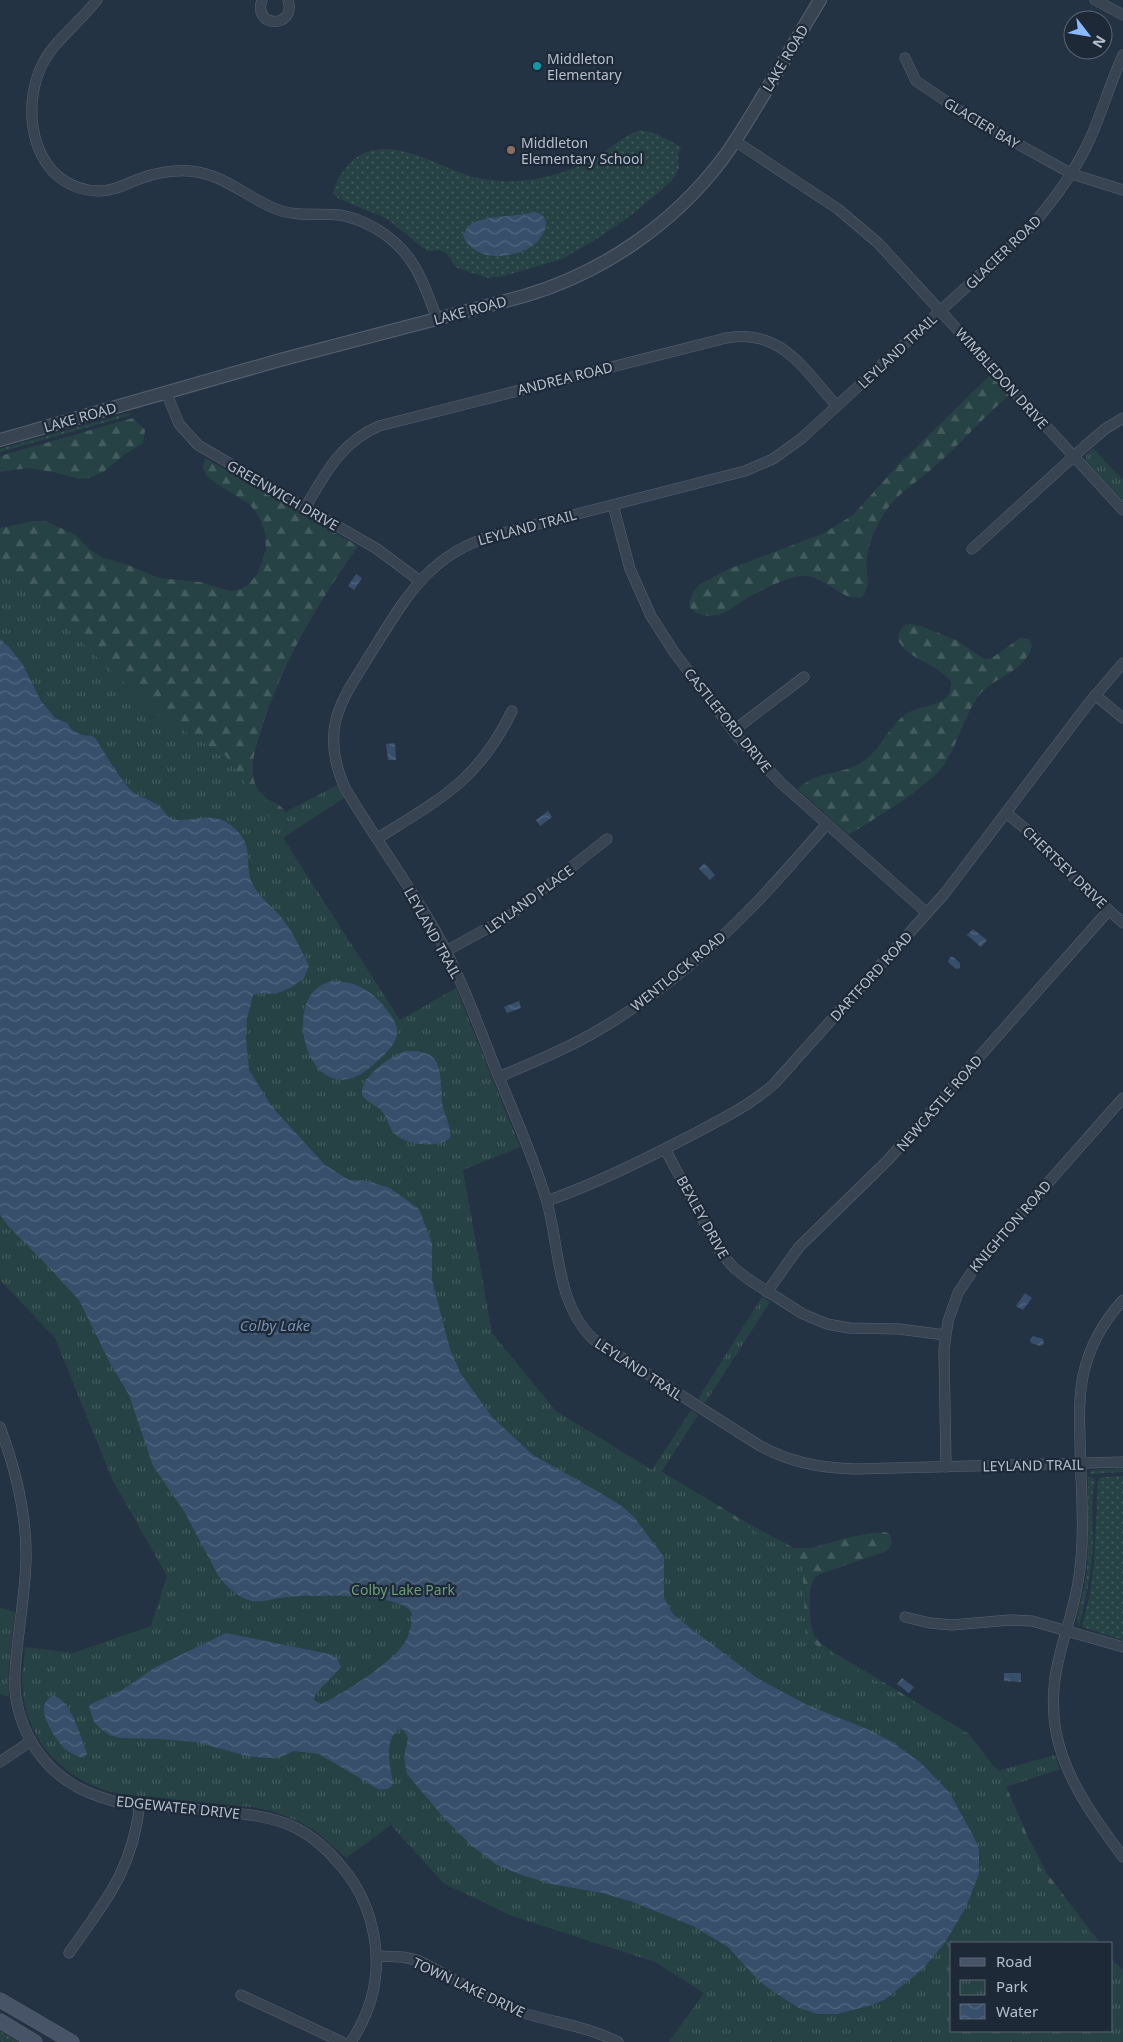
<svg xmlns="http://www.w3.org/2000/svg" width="1123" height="2042" font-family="'Noto Sans',sans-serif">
	<defs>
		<pattern id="grass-dots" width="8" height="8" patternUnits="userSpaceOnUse" patternTransform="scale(1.25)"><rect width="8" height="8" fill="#274244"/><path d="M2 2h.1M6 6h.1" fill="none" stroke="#445c5e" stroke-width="1.8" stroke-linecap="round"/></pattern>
		<pattern id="forest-firs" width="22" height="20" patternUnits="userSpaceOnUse" patternTransform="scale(1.25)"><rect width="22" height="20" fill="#274244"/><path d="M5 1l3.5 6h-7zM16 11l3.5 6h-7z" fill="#445c5e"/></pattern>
		<pattern id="park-tufts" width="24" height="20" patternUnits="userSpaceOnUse" patternTransform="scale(1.25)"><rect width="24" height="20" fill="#274244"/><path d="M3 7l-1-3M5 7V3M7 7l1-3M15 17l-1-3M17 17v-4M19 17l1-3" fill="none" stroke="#445c5e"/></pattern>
		<pattern id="water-waves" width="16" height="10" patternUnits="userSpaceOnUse" patternTransform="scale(1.25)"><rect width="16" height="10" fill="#374f6b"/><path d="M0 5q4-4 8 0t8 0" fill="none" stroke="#52677f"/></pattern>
	</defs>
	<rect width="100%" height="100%" fill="#243343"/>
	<g fill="url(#grass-dots)">
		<path d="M 640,130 L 657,134 L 681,147 L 678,154 L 679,169 L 671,182 L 630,216 L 595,240 L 562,259 L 504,276 L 488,278 L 457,268 L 447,254 L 440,250 L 427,251 L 386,218 L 339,199 L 333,194 C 335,182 341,173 349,164 C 384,128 436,167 473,177 C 484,180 508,182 519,181 C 545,179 572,171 595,158 C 610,149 624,135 640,130 Z"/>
		<path d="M 129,413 L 131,415 L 0,452 L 0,449 Z"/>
		<path d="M 1123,1468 L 1123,1472 L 1088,1474 L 1093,1470 Z"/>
		<path d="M 1123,1476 L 1123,1640 L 1082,1627 L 1090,1594 L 1094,1565 L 1098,1481 L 1102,1477 Z"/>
		<path d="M 1088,1477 L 1093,1478 L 1095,1480 C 1090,1502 1093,1524 1093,1546 C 1091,1573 1086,1600 1079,1626 C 1074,1619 1083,1595 1085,1585 C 1091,1549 1087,1514 1088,1477 Z"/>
		<path d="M 0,2031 L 19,2042 L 0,2042 Z"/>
	</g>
	<g fill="url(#forest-firs)">
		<path d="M 990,375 L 1002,388 L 1001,390 L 1009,395 C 983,418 960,444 934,467 C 915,484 895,494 882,517 C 875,529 869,543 867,556 C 864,571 873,584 862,597 C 839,603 822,569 795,577 C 779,581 764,589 749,597 C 739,603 728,613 716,615 C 707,617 698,615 691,609 L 689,603 L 691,597 L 695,589 L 702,583 L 729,569 L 824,533 L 853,515 L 899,464 Z"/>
		<path d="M 133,418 L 145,430 L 143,443 L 125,454 L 102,473 L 89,478 L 81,479 L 53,472 L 28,468 L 0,472 L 0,456 Z"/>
		<path d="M 205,458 L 358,546 C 318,603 281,664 261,731 C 256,746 250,764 254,780 C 260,804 281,799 286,814 L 273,826 L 0,628 L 0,528 L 34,521 L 45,521 L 76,535 L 89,549 L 101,557 L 128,565 L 159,578 L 200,582 L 230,591 L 241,589 L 248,585 L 258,573 L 266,549 L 265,531 L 257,513 L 249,504 L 214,482 L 206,475 L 203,467 Z"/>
		<path d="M 910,624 L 921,626 L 956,640 L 984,659 L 992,658 L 1020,638 L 1029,639 L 1032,646 C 1024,673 995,676 980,694 C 966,711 958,744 944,765 C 927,788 875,818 849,835 L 798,789 C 819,769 839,776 861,763 C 881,751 890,723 908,713 C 922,704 953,708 951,682 C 938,663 912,662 899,642 C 897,633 901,626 910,624 Z"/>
		<path d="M 659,1470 L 749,1524 L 794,1548 L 812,1548 L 846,1538 L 872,1533 L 885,1532 L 890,1534 L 892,1544 L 887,1551 L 820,1574 C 816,1576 814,1579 812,1583 C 808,1593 809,1628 815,1637 C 821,1645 832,1651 840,1656 L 969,1734 L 991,1763 L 1000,1772 L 1003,1777 L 854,1693 L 651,1484 Z"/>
		<path d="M 1005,1784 L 1028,1837 L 1046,1872 L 1100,1943 L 1080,1943 L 1072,1931 L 995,1787 Z"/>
	</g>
	<g fill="url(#park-tufts)">
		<path d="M 1093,448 L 1123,480 L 1123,501 L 1086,461 L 1086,455 Z"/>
		<path d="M 0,565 L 161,718 L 225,755 L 271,820 L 337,785 L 344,798 L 283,838 L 400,1020 L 456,988 L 520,1147 L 463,1170 L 492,1333 L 556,1411 L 652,1470 L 691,1410 L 698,1415 L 660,1474 L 802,1560 L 806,1639 L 969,1736 L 994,1772 L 1055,1755 L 1060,1769 L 1003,1788 L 1041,1873 L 1097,1943 L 952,1943 L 952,2031 L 1112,2031 L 1112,1960 L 1123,1970 L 1123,2042 L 669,2042 L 704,1993 L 655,1962 L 512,1916 L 443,1883 L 391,1825 L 346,1858 L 318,1833 L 300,1822 L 272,1811 L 251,1807 L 123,1794 C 73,1787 28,1746 23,1693 C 21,1678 24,1663 25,1647 L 73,1653 L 151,1626 L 167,1576 L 113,1481 L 55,1338 L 0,1280 Z"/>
		<path d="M 762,1297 L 770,1302 L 705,1403 L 698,1399 Z"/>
		<path d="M 0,1608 L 15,1612 L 8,1673 L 9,1697 L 0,1694 Z"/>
	</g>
	<g fill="url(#water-waves)">
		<path d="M 535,212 C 555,217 544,238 532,246 C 511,260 473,262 463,235 C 466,230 467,226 473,223 C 489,215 516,217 535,212 Z"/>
		<path d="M 356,574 L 362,578 L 354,590 L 348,586 Z"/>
		<path d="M 0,639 L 9,647 L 23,665 L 41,701 L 55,718 L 67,723 L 72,730 L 82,735 L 92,736 L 96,739 C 104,752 123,784 133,792 C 141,798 152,800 160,807 C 165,812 168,820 177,820 C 196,821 214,811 232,826 C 257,847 242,862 253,885 C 259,897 272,907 281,917 C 293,932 301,949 309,966 L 304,978 L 290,988 L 275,994 L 260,993 L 253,995 L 247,1018 L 246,1039 L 249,1070 L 273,1108 L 325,1165 L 349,1180 L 367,1181 L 390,1188 L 419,1209 L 432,1243 L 432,1280 L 450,1349 L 461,1374 L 492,1417 L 533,1455 L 599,1492 L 623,1507 L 634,1517 L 664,1557 L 664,1598 L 673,1614 L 694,1631 L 757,1678 L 807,1705 L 867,1729 L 892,1742 L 921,1763 L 949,1792 L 975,1839 L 979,1850 L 979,1874 L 966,1907 L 946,1941 L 923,1969 L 884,2000 L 872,2005 L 837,2014 L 818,2014 L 799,2008 L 774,1992 L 758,1980 L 728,1947 L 693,1926 L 630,1901 L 602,1893 L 551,1884 L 522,1875 L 497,1865 L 472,1846 L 444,1818 L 407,1774 L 404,1757 L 408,1738 L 404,1730 L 400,1729 C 382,1740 391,1768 393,1784 C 389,1790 385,1790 378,1789 L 319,1754 L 294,1751 L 280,1757 L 267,1758 L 247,1756 L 196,1742 L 160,1739 L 121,1738 L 109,1735 L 101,1729 L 94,1722 L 89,1707 L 91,1704 L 122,1690 L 154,1668 L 226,1633 L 329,1654 L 337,1658 L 341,1667 L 315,1695 L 314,1700 L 321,1704 C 343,1694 399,1659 407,1638 C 410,1631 414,1619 411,1612 C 400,1592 308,1595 286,1597 C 276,1598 262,1603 252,1601 C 239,1598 227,1587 219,1577 L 184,1511 L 153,1466 L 129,1395 L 110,1363 L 79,1300 L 43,1261 L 9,1227 L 0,1215 Z"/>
		<path d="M 395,743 L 396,760 L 388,760 L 386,744 Z"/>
		<path d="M 548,811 L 552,817 L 540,826 L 536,820 Z"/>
		<path d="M 704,863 L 715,875 L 710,880 L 699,869 Z"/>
		<path d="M 973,929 L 987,940 L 981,947 L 967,935 Z"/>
		<path d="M 950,957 L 953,957 L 960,963 L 960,968 L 956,969 L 948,962 Z"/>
		<path d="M 333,981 C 359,981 378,995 392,1017 C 396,1024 399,1030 396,1038 C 394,1045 388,1051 383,1056 C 375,1063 365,1073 355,1077 C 302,1098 281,989 333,981 Z"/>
		<path d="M 519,1001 L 521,1008 L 507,1013 L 504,1007 Z"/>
		<path d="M 406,1051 C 449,1049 438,1078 443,1107 C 445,1117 452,1127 450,1138 C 438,1149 405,1145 394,1133 C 388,1126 387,1116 380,1109 C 374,1104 366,1102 362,1095 C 360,1077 390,1056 406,1051 Z"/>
		<path d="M 1025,1293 L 1032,1298 L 1023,1310 L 1016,1306 Z"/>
		<path d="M 1033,1336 L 1043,1339 L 1044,1344 L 1040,1346 L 1031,1343 L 1030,1339 Z"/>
		<path d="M 1004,1673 L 1021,1673 L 1021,1682 L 1004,1681 Z"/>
		<path d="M 902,1678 L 914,1687 L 909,1693 L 897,1684 Z"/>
		<path d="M 53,1696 C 71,1698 81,1738 87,1754 L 83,1758 C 76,1756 70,1753 65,1749 C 55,1738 31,1705 53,1696 Z"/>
	</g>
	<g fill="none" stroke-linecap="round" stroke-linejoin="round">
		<defs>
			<g id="minor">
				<path d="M 97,0 C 80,22 56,39 43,63 C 18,111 34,190 99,191 C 115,191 127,183 142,178 C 158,172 173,170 190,171 C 224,174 246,197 276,209 C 296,217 319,213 340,215 C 352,217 364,222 375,228 C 413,250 423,280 437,319"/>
				<path d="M 262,0 C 252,28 297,29 288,0"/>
				<path d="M 1095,0 L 1123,15"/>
				<path d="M 1123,55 C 1110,83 1102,113 1089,141 C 1072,177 1050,206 1023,235 L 802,438 L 773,459 L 745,471 L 495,535 C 427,554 404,601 369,656 C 356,678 340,699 335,724 C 331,746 336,768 345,788 C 374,837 408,883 436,932 C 461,977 479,1027 498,1075 C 515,1116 534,1158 547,1202 C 560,1249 556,1303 593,1339 L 757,1444 C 788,1462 819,1468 855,1469 L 1123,1462"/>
				<path d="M 905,58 L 916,81 L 971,118 L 1072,174 L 1123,190"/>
				<path d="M 735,141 L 838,209 L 878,243 L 1123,510"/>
				<path d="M 166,392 L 179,424 L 198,445 L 377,549 L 420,581"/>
				<path d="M 613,505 L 630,569 L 651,616 L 674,652 L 737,736 L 782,784 L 927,913"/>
				<path d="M 305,508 C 325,474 341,442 379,426 L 726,338 C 782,328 804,370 837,406"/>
				<path d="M 972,549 L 1084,447 L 1105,429 L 1123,418"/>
				<path d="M 1095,695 L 1123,718"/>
				<path d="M 733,731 L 804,677"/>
				<path d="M 1006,813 L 1037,838 L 1080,884 L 1123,923"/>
				<path d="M 378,838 C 440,799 478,781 512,711"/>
				<path d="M 446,951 L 508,917 L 607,839"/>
				<path d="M 499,1077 C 534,1062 569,1048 602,1028 C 656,996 706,954 750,909 C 777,882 801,853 827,824"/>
				<path d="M 665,1149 L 720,1252 L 734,1268 L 748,1279 L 803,1314 L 827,1324 L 849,1328 L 899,1329 L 945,1335"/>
				<path d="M 547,1201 C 595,1184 640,1162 686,1138 C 716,1122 748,1107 774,1084 L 945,893 L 1088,704 L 1123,663"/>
				<path d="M 767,1292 L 799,1247 L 887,1161 L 1109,910"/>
				<path d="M 1123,1300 C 1103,1322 1089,1347 1083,1376 C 1079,1396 1079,1416 1080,1436 C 1080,1483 1086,1530 1079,1576 C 1071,1633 1045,1670 1056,1732 C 1065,1779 1095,1819 1123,1857"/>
				<path d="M 0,1427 C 16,1470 27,1514 26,1560 C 25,1598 17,1636 15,1673 C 12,1719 37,1765 77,1787 C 89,1794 103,1798 116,1802 C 145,1805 174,1807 203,1810 C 234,1813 267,1814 296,1828 C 314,1837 329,1851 342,1867 C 357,1885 367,1904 372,1927 C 382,1968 374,2007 351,2042"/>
				<path d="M 946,1467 L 944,1349 L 948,1321 L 958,1293 L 979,1261 L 1123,1098"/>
				<path d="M 905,1617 L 930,1623 L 952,1625 L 1010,1620 L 1032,1621 L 1123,1647"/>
				<path d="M 0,1762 L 31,1741"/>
				<path d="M 69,1953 C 106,1900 132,1871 140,1804"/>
				<path d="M 377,1956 L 402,1957 L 417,1960 C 449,1975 479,1996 512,2009 C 547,2022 585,2025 618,2042"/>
				<path d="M 241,1995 L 342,2042"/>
			</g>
			<path id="tertiary" d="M 0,440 L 280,360 L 524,296 C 602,273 672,225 721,161 C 737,140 750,117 764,94 C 783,63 801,31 820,0"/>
			<g id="secondary">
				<path d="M 0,2000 L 72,2042"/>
				<path d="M 0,2021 L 35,2042"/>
			</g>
		</defs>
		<use href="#minor" stroke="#576270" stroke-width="11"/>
		<use href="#tertiary" stroke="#576270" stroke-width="14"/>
		<use href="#secondary" stroke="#576270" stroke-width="15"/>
		<use href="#minor" stroke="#394453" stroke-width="10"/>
		<use href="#tertiary" stroke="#394453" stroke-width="12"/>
		<use href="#secondary" stroke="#475366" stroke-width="14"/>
	</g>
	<circle fill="#0f9aa8" stroke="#1e2938" stroke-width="2" cx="537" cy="66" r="5"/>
	<circle fill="#8d6e63" stroke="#1e2938" stroke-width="2" cx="511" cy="150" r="5"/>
	<g text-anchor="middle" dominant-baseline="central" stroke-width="4.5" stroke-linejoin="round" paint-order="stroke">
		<g font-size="14" fill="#b6bfcd" stroke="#1e2938" text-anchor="start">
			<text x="547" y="58">Middleton<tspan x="547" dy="16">Elementary</tspan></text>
			<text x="521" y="142">Middleton<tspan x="521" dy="16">Elementary School</tspan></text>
		</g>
		<g font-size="14" fill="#b6bfcd" stroke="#1e2938">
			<text transform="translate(785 58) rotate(-59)">LAKE ROAD</text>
			<text transform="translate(982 123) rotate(31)">GLACIER BAY</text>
			<text transform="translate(1003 252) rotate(-44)">GLACIER ROAD</text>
			<text transform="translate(470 310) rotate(-15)">LAKE ROAD</text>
			<text transform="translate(897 351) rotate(-43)">LEYLAND TRAIL</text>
			<text transform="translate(565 378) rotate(-14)">ANDREA ROAD</text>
			<text transform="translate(1002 378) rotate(48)">WIMBLEDON DRIVE</text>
			<text transform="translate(80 417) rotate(-16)">LAKE ROAD</text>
			<text transform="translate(283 495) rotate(30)">GREENWICH DRIVE</text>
			<text transform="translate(527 527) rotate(-15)">LEYLAND TRAIL</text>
			<text transform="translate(728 720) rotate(51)">CASTLEFORD DRIVE</text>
			<text transform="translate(1065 867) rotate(44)">CHERTSEY DRIVE</text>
			<text transform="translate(529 899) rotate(-36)">LEYLAND PLACE</text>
			<text transform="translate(433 933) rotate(61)">LEYLAND TRAIL</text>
			<text transform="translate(678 971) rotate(-39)">WENTLOCK ROAD</text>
			<text transform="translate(871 976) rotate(-48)">DARTFORD ROAD</text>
			<text transform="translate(939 1103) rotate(-49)">NEWCASTLE ROAD</text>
			<text transform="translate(703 1217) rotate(61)">BEXLEY DRIVE</text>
			<text transform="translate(1010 1226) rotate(-49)">KNIGHTON ROAD</text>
			<text transform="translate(639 1369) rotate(33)">LEYLAND TRAIL</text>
			<text transform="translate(1033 1465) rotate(-1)">LEYLAND TRAIL</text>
			<text transform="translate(178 1807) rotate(6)">EDGEWATER DRIVE</text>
			<text transform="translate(469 1987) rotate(25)">TOWN LAKE DRIVE</text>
		</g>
		<g font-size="14" fill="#6c9f76" stroke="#1e2938">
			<text x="403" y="1589">Colby Lake Park</text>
		</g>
		<g font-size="15" font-style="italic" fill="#7491b2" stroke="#1e2938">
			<text x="275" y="1325">Colby Lake</text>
		</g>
	</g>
	<rect x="950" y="1942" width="162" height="90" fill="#1e2938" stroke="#5b6574"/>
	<rect x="960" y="1958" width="25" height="8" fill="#475366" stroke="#5b6574"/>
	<text x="996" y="1967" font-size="15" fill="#b6bfcd">Road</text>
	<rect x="960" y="1980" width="25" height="15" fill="url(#park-tufts)" stroke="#5b6574"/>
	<text x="996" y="1992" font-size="15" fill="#b6bfcd">Park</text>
	<rect x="960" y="2004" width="25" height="15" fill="url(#water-waves)" stroke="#5b6574"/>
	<text x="996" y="2017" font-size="15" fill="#b6bfcd">Water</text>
	<g transform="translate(1088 35) rotate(121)"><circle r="24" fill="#1e2938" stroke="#5b6574"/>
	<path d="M0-4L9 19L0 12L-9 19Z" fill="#89baff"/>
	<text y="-8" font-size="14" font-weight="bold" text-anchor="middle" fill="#b6bfcd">N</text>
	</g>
</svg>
